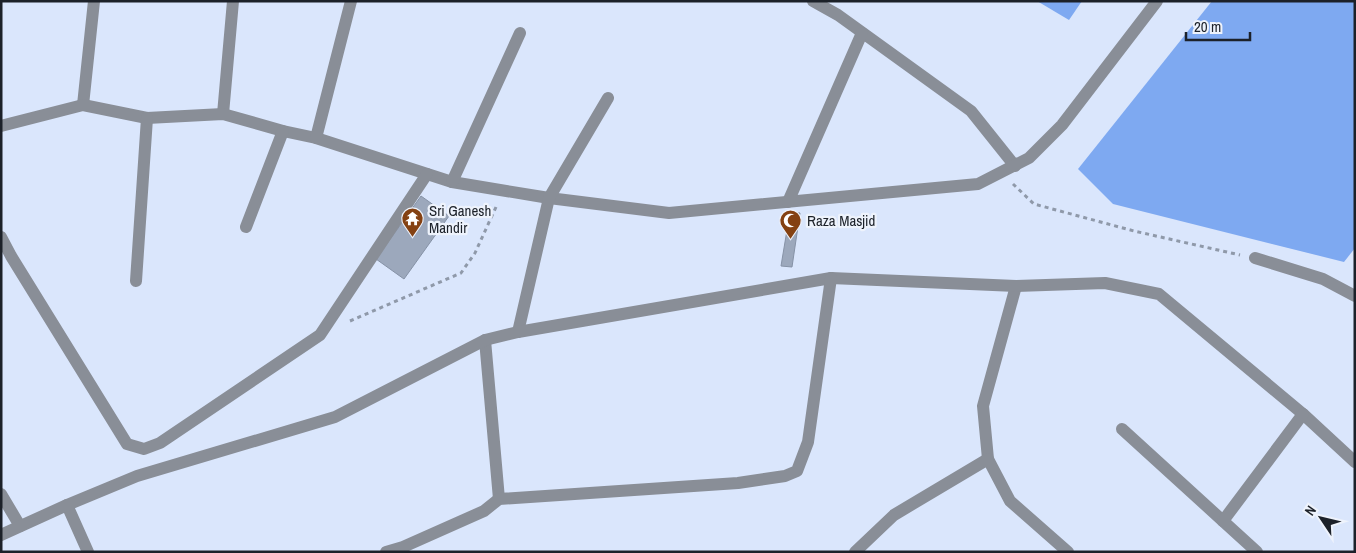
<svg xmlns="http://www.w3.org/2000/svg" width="1356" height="553" font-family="'Archivo Narrow',sans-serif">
	<rect width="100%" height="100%" fill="#dae6fc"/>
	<g fill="#7ea9f1">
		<path d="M 1037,1 L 1082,1 L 1069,20 Z"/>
		<path d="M 1212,1 L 1355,1 L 1355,248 L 1344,262 L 1113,204 L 1078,169 Z"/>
	</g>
	<g fill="#9ca8bc" stroke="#8692a6">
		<path d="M 421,196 L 449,216 L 404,279 L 376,259 Z"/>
		<path d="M 790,212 L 800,213 L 792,267 L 781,266 Z"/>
	</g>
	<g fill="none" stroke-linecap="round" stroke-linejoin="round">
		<g stroke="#8f99a9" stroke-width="3" stroke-dasharray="4 4" stroke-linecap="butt">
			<path d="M 1013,184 L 1034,204 L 1134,231 L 1240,255"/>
			<path d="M 350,321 L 461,273 L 475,253 L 496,207"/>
		</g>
		<g stroke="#898e97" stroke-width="12">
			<path d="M 813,1 L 838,15 L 971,111 L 1015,166"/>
			<path d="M 83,105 L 94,1"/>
			<path d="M 223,114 L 233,1"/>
			<path d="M 1,126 L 83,105 L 147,118 L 223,114 L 283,131 L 316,138 L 452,182 L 549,198 L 669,213 L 978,184 L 1029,158 L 1062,125 L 1157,1"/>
			<path d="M 316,138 L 351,1"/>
			<path d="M 452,182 L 520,33"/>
			<path d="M 788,202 L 862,33"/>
			<path d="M 246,227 L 283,131"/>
			<path d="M 1,237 L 11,256 L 127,444 L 144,449 L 160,443 L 320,335 L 427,174"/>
			<path d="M 1255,258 L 1323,279 L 1355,296"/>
			<path d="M 136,281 L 147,118"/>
			<path d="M 1016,286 L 983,406 L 988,459 L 1010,501 L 1068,552"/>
			<path d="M 518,332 L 549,198 L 608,98"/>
			<path d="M 485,340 L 499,499"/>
			<path d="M 1122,429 L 1223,521"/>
			<path d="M 1,494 L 20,526"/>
			<path d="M 67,505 L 88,552"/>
			<path d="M 1,535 L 67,505 L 137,476 L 335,417 L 485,340 L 518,332 L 831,278 L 1016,286 L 1105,283 L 1159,294 L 1303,414 L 1355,462"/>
			<path d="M 386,552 L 403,547 L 484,511 L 499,499 L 738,483 L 785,476 L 797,471 L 808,442 L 831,278"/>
			<path d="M 855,552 L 894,515 L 988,459"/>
			<path d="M 1257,552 L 1223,521 L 1303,414"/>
		</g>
	</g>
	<defs>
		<symbol id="temple-pin" viewBox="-11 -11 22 30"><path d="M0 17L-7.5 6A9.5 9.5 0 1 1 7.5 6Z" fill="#844112" stroke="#eef3fc"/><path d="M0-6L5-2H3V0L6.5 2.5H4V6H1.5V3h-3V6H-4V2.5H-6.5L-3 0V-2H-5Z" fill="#fff"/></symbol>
		<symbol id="mosque-pin" viewBox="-11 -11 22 30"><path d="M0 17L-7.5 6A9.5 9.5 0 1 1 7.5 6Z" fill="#844112" stroke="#eef3fc"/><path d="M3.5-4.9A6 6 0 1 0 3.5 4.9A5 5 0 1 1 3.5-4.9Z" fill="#fff"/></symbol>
	</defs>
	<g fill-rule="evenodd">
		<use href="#temple-pin" x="400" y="206" width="25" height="34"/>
		<use href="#mosque-pin" x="778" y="208" width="25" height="34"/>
	</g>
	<g text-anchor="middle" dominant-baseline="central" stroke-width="4.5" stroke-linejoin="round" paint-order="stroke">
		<g font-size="15" fill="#1c2129" stroke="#eef3fc" text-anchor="start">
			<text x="429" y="210">Sri Ganesh<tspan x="429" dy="17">Mandir</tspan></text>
			<text x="807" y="220">Raza Masjid</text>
		</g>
	</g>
	<rect width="1356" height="553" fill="none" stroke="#1c2129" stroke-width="5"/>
	<g transform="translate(1321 518) rotate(305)" stroke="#eef3fc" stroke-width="4" paint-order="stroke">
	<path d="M0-4L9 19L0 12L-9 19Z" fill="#1c2129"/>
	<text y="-8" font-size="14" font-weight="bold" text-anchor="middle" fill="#1c2129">N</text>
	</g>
	<path d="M1186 32v8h64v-8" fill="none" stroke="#1c2129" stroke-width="2.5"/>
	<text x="1194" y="32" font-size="15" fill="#1c2129" stroke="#eef3fc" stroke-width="4" paint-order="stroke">20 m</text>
</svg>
